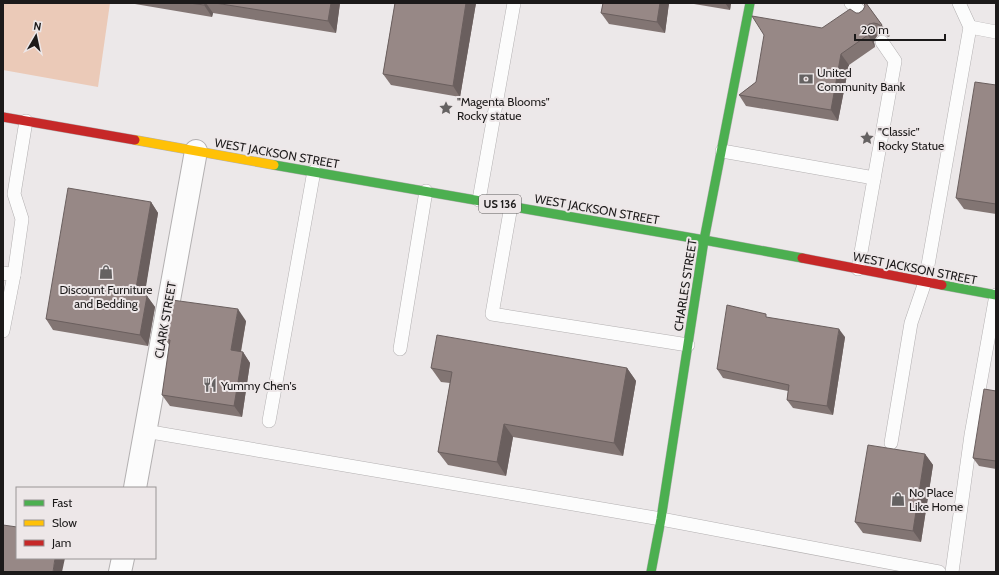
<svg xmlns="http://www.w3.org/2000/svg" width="999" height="575" font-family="Cabin,sans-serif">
	<rect width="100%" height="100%" fill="#ece8e9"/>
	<path fill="#ebcab8" d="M 3,3 L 110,3 L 98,87 L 3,70 Z"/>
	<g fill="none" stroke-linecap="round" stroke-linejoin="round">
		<defs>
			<g id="lane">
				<path d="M 851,3 L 865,16"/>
				<path d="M 970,27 L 996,32"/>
				<path d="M 722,151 L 874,178"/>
				<path d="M 479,200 L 514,3"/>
				<path d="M 511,206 L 492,314 L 688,345"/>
				<path d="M 858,269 L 895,61 L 882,42"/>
				<path d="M 3,273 L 14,275 L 22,219 L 14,194 L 26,121"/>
				<path d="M 3,331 L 14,275"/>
				<path d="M 400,349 L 426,191"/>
				<path d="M 269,421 L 314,171"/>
				<path d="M 145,431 L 661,519 L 939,572"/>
				<path d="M 891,443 L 911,323 L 925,282 L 970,27 L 959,3"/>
				<path d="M 952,572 L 971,435 L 996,295"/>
			</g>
			<g id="street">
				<path d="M 135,488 L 196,151"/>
				<path d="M 120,572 L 123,558"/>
			</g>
			<g id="fast">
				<path d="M 274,165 L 704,240 L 802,258"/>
				<path d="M 942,285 L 996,295"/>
				<path d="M 651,572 L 661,519 L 704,240 L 750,3"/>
			</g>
			<path id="slow" d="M 135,140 L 274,165"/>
			<g id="jam">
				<path d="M 3,117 L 135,140"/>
				<path d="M 802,258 L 942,285"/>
			</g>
		</defs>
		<use href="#lane" stroke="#b3b0b1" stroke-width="14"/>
		<use href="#street" stroke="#b3b0b1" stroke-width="24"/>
		<use href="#fast" stroke="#b3b0b1" stroke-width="10"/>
		<use href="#slow" stroke="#b3b0b1" stroke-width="10"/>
		<use href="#jam" stroke="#b3b0b1" stroke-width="10"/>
		<use href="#lane" stroke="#fcfcfc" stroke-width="13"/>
		<use href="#street" stroke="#fcfcfc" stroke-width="22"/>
		<use href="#fast" stroke="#4caf50" stroke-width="9"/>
		<use href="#slow" stroke="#ffc107" stroke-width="9"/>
		<use href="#jam" stroke="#c62828" stroke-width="9"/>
	</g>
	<g fill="#827573">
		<path d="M 129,3 L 340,3 L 336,33 L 213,13 L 212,17 Z"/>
		<path d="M 395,3 L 476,3 L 460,97 L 391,85 L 383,74 Z"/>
		<path d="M 603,3 L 669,3 L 665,33 L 609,24 L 601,13 Z"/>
		<path d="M 688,3 L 731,3 L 730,10 Z"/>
		<path d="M 866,3 L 890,36 L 888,37 L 886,35 L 882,34 L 877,36 L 875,39 L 874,42 L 875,47 L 849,65 L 838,121 L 746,106 L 739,95 L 756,82 L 822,28 L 856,13 L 859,13 L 863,10 Z"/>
		<path d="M 996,85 L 996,214 L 964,209 L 956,198 Z"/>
		<path d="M 151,202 L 158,213 L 144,295 L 147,296 L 155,307 L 148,346 L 53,330 L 46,319 Z"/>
		<path d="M 769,318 L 845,337 L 833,415 L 793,408 L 787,400 L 788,391 L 723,378 L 717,369 Z"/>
		<path d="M 246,321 L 241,352 L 243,352 L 250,363 L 242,417 L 170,406 L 162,395 L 170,346 L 165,339 Z"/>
		<path d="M 431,368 L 627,368 L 636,381 L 623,456 L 513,437 L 506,476 L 448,465 L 438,452 L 450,383 L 441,382 Z"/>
		<path d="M 996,391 L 996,469 L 979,466 L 973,458 Z"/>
		<path d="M 925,454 L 933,465 L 921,542 L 863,533 L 855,522 Z"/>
	</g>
	<g fill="#6a5f5e">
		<path d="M 205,3 L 206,3 L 213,13 L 212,17 L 204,5 Z"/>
		<path d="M 331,3 L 340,3 L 336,33 L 328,21 Z"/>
		<path d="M 466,3 L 476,3 L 460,97 L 453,86 Z"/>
		<path d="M 660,3 L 669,3 L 665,33 L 657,22 Z"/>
		<path d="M 725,3 L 731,3 L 730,10 Z"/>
		<path d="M 869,24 L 877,36 L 875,39 L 874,42 L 875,47 L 868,35 L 866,31 L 867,28 Z"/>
		<path d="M 841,54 L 849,65 L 838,121 L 831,110 Z"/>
		<path d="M 151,202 L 158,213 L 143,305 L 135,294 Z"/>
		<path d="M 147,296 L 155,307 L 148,346 L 140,335 Z"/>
		<path d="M 238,309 L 246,321 L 239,361 L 231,350 Z"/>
		<path d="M 839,329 L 845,337 L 833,415 L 827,406 Z"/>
		<path d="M 243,352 L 250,363 L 242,417 L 234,406 Z"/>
		<path d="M 627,368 L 636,381 L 623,456 L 614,443 Z"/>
		<path d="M 504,424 L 513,437 L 506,476 L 497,462 Z"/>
		<path d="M 925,454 L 933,465 L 921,542 L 913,531 Z"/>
		<path d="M 55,558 L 65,558 L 62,572 L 53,572 Z"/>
	</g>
	<g fill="#978886" stroke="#6a5f5e">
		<path d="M 189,3 L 205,3 L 204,5 Z"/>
		<path d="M 215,3 L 331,3 L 328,21 Z"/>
		<path d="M 395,3 L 466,3 L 453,86 L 383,74 Z"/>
		<path d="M 603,3 L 660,3 L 657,22 L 601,13 Z"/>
		<path d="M 864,3 L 866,3 L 882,25 L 881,26 L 878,24 L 874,23 L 869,24 L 867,28 L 866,31 L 868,35 L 841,54 L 831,110 L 739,95 L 756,82 L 764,35 L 752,16 L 822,28 L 850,9 L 856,13 L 859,13 L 863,10 L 865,6 Z"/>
		<path d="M 975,82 L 996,85 L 996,204 L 956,198 Z"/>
		<path d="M 68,188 L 151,202 L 135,294 L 147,296 L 140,335 L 46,319 Z"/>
		<path d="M 172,300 L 238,309 L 231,350 L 243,352 L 234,406 L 162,395 L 170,340 L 165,339 Z"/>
		<path d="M 727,305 L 766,314 L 766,317 L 839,329 L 827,406 L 787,400 L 789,385 L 717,369 Z"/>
		<path d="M 437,335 L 627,368 L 614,443 L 504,424 L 497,462 L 438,452 L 452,372 L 431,368 Z"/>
		<path d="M 984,389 L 996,391 L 996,461 L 973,458 Z"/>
		<path d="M 868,445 L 925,454 L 913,531 L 855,522 Z"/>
		<path d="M 3,525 L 17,527 L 17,558 L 55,558 L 53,572 L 3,572 Z"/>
	</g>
	<defs>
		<symbol id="bank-bare" viewBox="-9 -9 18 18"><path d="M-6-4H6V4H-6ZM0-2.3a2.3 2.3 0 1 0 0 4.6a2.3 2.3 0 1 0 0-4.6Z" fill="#656262" stroke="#ede7e8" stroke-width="2.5" paint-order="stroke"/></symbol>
		<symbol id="sight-bare" viewBox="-9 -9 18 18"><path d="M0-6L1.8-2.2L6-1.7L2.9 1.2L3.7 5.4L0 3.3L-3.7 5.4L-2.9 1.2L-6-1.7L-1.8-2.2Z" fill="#656262" stroke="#ede7e8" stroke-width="2.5" paint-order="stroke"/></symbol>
		<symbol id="shop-bare" viewBox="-9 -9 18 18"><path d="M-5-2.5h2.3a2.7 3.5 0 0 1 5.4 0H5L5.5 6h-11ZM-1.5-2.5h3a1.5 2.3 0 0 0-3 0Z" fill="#656262" stroke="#ede7e8" stroke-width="2.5" paint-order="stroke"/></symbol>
		<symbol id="restaurant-bare" viewBox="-9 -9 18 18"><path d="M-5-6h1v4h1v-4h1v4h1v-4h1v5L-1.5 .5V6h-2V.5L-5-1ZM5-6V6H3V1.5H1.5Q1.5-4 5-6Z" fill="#656262" stroke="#ede7e8" stroke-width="2.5" paint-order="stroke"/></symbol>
	</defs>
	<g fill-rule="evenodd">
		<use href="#bank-bare" x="796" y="69" width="20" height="20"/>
		<use href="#sight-bare" x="436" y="98" width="20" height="20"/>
		<use href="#sight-bare" x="857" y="128" width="20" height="20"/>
		<use href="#shop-bare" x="96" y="262" width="20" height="20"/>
		<use href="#restaurant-bare" x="200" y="375" width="20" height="20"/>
		<use href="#shop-bare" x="888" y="489" width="20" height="20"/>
	</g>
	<g text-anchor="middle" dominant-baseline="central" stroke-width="4" stroke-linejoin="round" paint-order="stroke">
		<rect fill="#ede7e8" stroke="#5b5858" stroke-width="1" x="479" y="195" width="42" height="18" rx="3"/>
		<g font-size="11" font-weight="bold" fill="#1c1a1a">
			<text x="500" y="204">US 136</text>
		</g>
		<g font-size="12" fill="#1c1a1a" stroke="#ede7e8" text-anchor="start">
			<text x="817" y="72">United<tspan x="817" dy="14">Community Bank</tspan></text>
			<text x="457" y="101">"Magenta Blooms"<tspan x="457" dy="14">Rocky statue</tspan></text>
			<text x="878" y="131">"Classic"<tspan x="878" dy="14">Rocky Statue</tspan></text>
			<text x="106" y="289" text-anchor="middle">Discount Furniture<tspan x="106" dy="14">and Bedding</tspan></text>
			<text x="221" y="385">Yummy Chen's</text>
			<text x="909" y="492">No Place<tspan x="909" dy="14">Like Home</tspan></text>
		</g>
		<g font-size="12" fill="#1c1a1a" stroke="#ede7e8">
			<text transform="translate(277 153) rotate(10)">WEST JACKSON STREET</text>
			<text transform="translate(597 209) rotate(10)">WEST JACKSON STREET</text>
			<text transform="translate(915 268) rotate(11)">WEST JACKSON STREET</text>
			<text transform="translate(685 285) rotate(-81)">CHARLES STREET</text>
			<text transform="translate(165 320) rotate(-80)">CLARK STREET</text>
		</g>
	</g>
	<rect width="999" height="575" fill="none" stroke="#1c1a1a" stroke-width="8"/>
	<rect x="16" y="487" width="140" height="72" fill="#ede7e8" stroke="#999596"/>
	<rect x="24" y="500" width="20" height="6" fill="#4caf50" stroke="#999596"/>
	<text x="52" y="507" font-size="12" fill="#1c1a1a">Fast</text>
	<rect x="24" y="520" width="20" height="6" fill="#ffc107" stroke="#999596"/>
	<text x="52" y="527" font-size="12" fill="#1c1a1a">Slow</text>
	<rect x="24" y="540" width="20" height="6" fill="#c62828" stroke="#999596"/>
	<text x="52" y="547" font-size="12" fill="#1c1a1a">Jam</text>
	<g transform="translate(36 36) rotate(9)" stroke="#ede7e8" stroke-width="3" paint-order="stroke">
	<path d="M0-3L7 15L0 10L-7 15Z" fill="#1c1a1a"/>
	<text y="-6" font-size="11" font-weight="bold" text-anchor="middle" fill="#1c1a1a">N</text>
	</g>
	<path d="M855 34v6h90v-6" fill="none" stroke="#1c1a1a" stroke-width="2"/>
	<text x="861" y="34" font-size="12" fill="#1c1a1a" stroke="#ede7e8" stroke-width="3" paint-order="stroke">20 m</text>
</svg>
